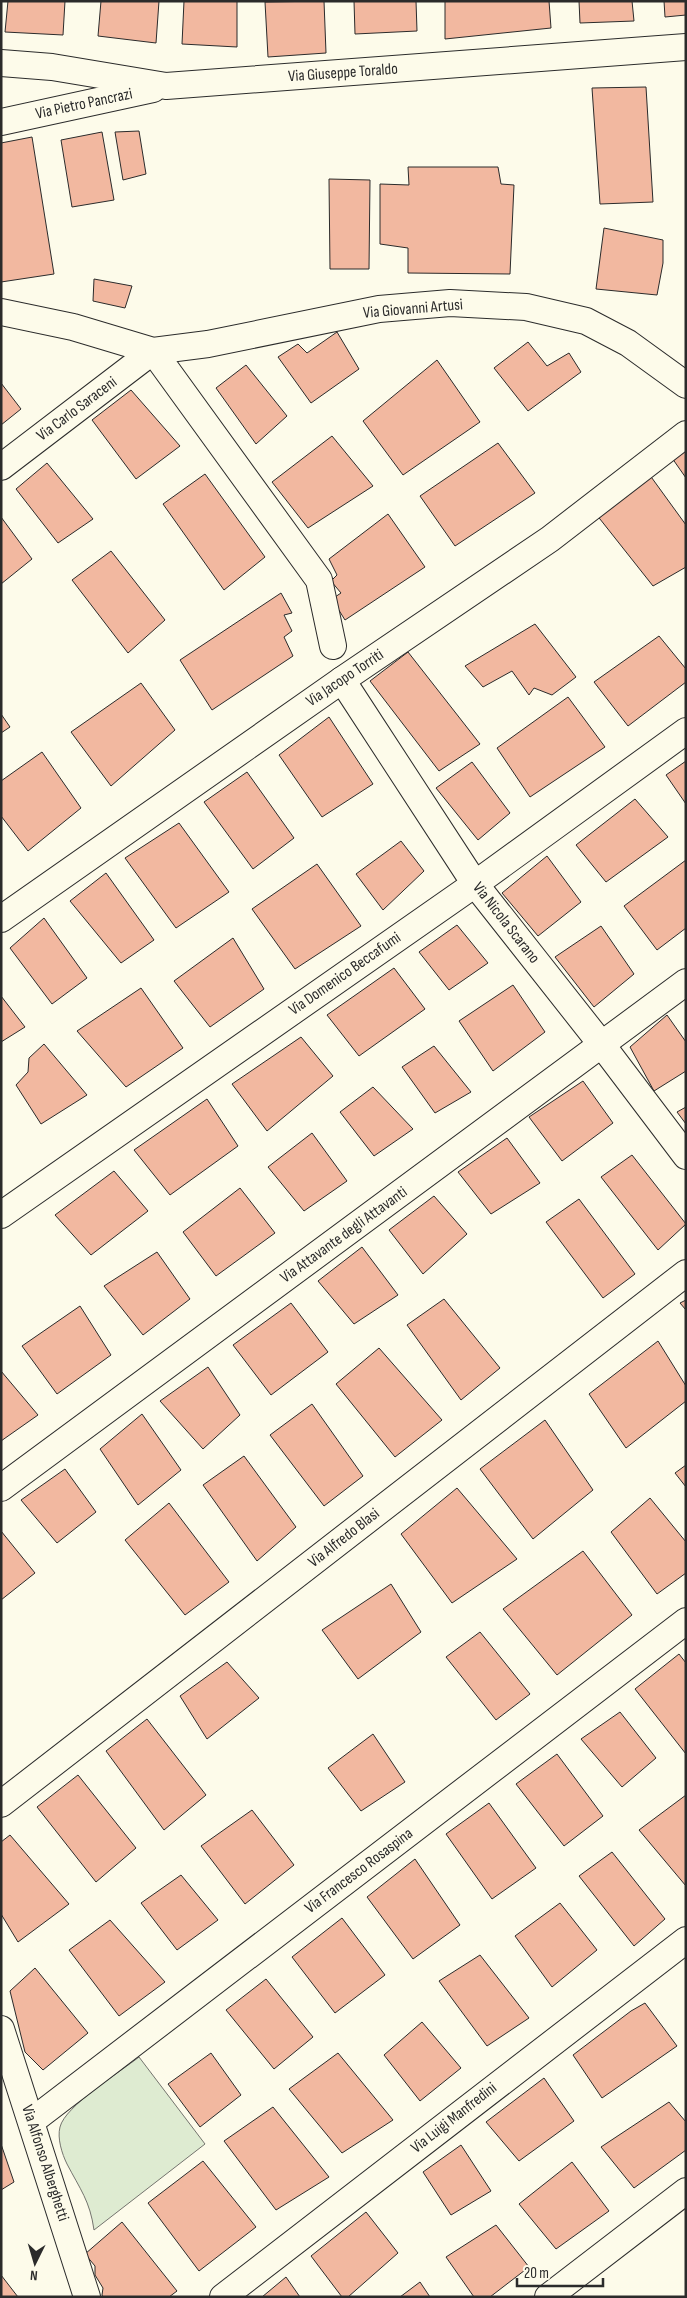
<svg xmlns="http://www.w3.org/2000/svg" width="687" height="2298" font-family="'Sofia Sans Condensed',sans-serif">
	<rect width="100%" height="100%" fill="#fdfbea"/>
	<path fill="#deebd1" stroke="#74746e" d="M 139,2057 L 205,2144 L 94,2230 C 90,2201 80,2189 67,2164 C 62,2154 57,2138 60,2127 C 65,2106 120,2072 139,2057 Z"/>
	<g fill="#f2b8a0" stroke="#2b2b2b">
		<path d="M 8,1 L 65,1 L 63,35 L 5,32 Z"/>
		<path d="M 101,1 L 159,1 L 156,43 L 98,36 Z"/>
		<path d="M 184,1 L 237,1 L 237,47 L 182,44 Z"/>
		<path d="M 324,1 L 326,53 L 268,57 L 265,2 Z"/>
		<path d="M 354,1 L 416,1 L 417,31 L 355,34 Z"/>
		<path d="M 445,1 L 549,1 L 551,28 L 445,39 Z"/>
		<path d="M 579,1 L 632,1 L 634,21 L 580,23 Z"/>
		<path d="M 664,1 L 686,1 L 686,15 L 665,17 Z"/>
		<path d="M 646,87 L 653,202 L 600,204 L 592,88 Z"/>
		<path d="M 139,131 L 146,174 L 123,180 L 115,132 Z"/>
		<path d="M 102,132 L 114,200 L 72,207 L 61,140 Z"/>
		<path d="M 32,137 L 54,274 L 1,282 L 1,143 Z"/>
		<path d="M 408,167 L 498,167 L 501,184 L 514,185 L 510,274 L 408,273 L 408,248 L 380,244 L 380,184 L 409,185 Z"/>
		<path d="M 329,179 L 370,180 L 369,269 L 330,269 Z"/>
		<path d="M 604,228 L 663,240 L 663,263 L 657,295 L 596,289 Z"/>
		<path d="M 94,279 L 132,286 L 125,308 L 93,301 Z"/>
		<path d="M 337,332 L 359,369 L 311,403 L 278,357 L 298,344 L 307,353 Z"/>
		<path d="M 528,342 L 547,366 L 569,353 L 581,372 L 528,411 L 494,368 Z"/>
		<path d="M 437,360 L 480,422 L 403,475 L 363,421 Z"/>
		<path d="M 246,365 L 287,416 L 256,444 L 216,388 Z"/>
		<path d="M 1,383 L 21,409 L 1,425 Z"/>
		<path d="M 131,390 L 180,446 L 136,479 L 92,420 Z"/>
		<path d="M 332,436 L 373,486 L 308,528 L 272,482 Z"/>
		<path d="M 498,443 L 535,493 L 455,546 L 420,496 Z"/>
		<path d="M 686,447 L 686,478 L 672,458 Z"/>
		<path d="M 47,463 L 93,519 L 58,543 L 16,489 Z"/>
		<path d="M 205,474 L 265,557 L 224,590 L 163,504 Z"/>
		<path d="M 649,474 L 686,525 L 686,567 L 653,586 L 596,514 Z"/>
		<path d="M 388,514 L 425,567 L 345,620 L 332,599 L 341,593 L 331,581 L 337,575 L 329,559 Z"/>
		<path d="M 1,517 L 32,559 L 1,584 Z"/>
		<path d="M 111,551 L 165,620 L 128,653 L 72,580 Z"/>
		<path d="M 281,593 L 292,613 L 284,615 L 292,631 L 284,637 L 293,656 L 212,710 L 180,660 Z"/>
		<path d="M 535,624 L 576,677 L 552,695 L 534,688 L 529,695 L 512,671 L 483,687 L 465,666 Z"/>
		<path d="M 659,636 L 686,669 L 686,682 L 628,726 L 594,682 Z"/>
		<path d="M 408,652 L 480,744 L 439,771 L 370,681 Z"/>
		<path d="M 141,683 L 175,730 L 111,786 L 71,732 Z"/>
		<path d="M 568,697 L 605,747 L 530,797 L 497,748 Z"/>
		<path d="M 1,714 L 10,727 L 1,733 Z"/>
		<path d="M 329,717 L 373,784 L 322,817 L 279,755 Z"/>
		<path d="M 42,752 L 81,808 L 28,851 L 1,816 L 1,781 Z"/>
		<path d="M 686,761 L 686,804 L 666,775 Z"/>
		<path d="M 472,762 L 510,813 L 478,840 L 436,788 Z"/>
		<path d="M 247,772 L 294,838 L 253,869 L 204,802 Z"/>
		<path d="M 635,799 L 668,837 L 606,882 L 576,845 Z"/>
		<path d="M 179,823 L 229,892 L 176,928 L 125,858 Z"/>
		<path d="M 401,841 L 424,871 L 383,910 L 356,874 Z"/>
		<path d="M 547,856 L 581,902 L 538,936 L 502,893 Z"/>
		<path d="M 686,860 L 686,928 L 657,950 L 624,906 Z"/>
		<path d="M 317,864 L 361,926 L 295,969 L 252,909 Z"/>
		<path d="M 106,873 L 154,940 L 121,963 L 70,901 Z"/>
		<path d="M 44,918 L 87,978 L 52,1004 L 10,948 Z"/>
		<path d="M 457,925 L 488,963 L 449,990 L 419,952 Z"/>
		<path d="M 601,926 L 634,974 L 594,1007 L 555,957 Z"/>
		<path d="M 233,938 L 264,989 L 210,1027 L 174,981 Z"/>
		<path d="M 394,968 L 425,1009 L 359,1056 L 327,1015 Z"/>
		<path d="M 513,985 L 545,1032 L 493,1071 L 459,1021 Z"/>
		<path d="M 141,988 L 183,1048 L 126,1087 L 77,1031 Z"/>
		<path d="M 1,996 L 25,1027 L 1,1042 Z"/>
		<path d="M 667,1015 L 686,1042 L 686,1071 L 654,1091 L 630,1047 Z"/>
		<path d="M 301,1037 L 333,1076 L 267,1131 L 232,1084 Z"/>
		<path d="M 44,1044 L 87,1095 L 41,1124 L 16,1085 L 28,1072 L 29,1058 Z"/>
		<path d="M 434,1046 L 471,1092 L 435,1113 L 402,1067 Z"/>
		<path d="M 583,1081 L 613,1123 L 562,1161 L 529,1117 Z"/>
		<path d="M 373,1087 L 413,1129 L 374,1156 L 340,1112 Z"/>
		<path d="M 207,1099 L 238,1146 L 170,1195 L 134,1150 Z"/>
		<path d="M 686,1107 L 686,1124 L 677,1112 Z"/>
		<path d="M 312,1133 L 347,1181 L 304,1211 L 268,1167 Z"/>
		<path d="M 507,1138 L 540,1183 L 491,1214 L 458,1172 Z"/>
		<path d="M 632,1155 L 686,1224 L 658,1250 L 601,1177 Z"/>
		<path d="M 114,1171 L 148,1211 L 91,1255 L 55,1215 Z"/>
		<path d="M 240,1188 L 275,1233 L 216,1276 L 183,1232 Z"/>
		<path d="M 434,1196 L 467,1234 L 423,1274 L 389,1230 Z"/>
		<path d="M 579,1199 L 635,1274 L 603,1298 L 546,1222 Z"/>
		<path d="M 362,1247 L 398,1295 L 354,1324 L 318,1281 Z"/>
		<path d="M 157,1252 L 190,1299 L 143,1335 L 104,1286 Z"/>
		<path d="M 444,1299 L 500,1368 L 461,1400 L 407,1325 Z"/>
		<path d="M 686,1300 L 686,1310 L 680,1303 Z"/>
		<path d="M 291,1303 L 328,1352 L 271,1395 L 233,1345 Z"/>
		<path d="M 80,1306 L 111,1355 L 57,1394 L 22,1346 Z"/>
		<path d="M 658,1341 L 686,1386 L 686,1401 L 626,1448 L 589,1394 Z"/>
		<path d="M 379,1348 L 442,1420 L 395,1457 L 336,1384 Z"/>
		<path d="M 208,1367 L 240,1415 L 203,1449 L 160,1401 Z"/>
		<path d="M 1,1371 L 38,1415 L 1,1441 Z"/>
		<path d="M 312,1404 L 363,1476 L 324,1506 L 270,1435 Z"/>
		<path d="M 142,1414 L 181,1470 L 138,1505 L 100,1449 Z"/>
		<path d="M 545,1420 L 593,1490 L 533,1539 L 480,1469 Z"/>
		<path d="M 244,1456 L 296,1527 L 257,1561 L 203,1485 Z"/>
		<path d="M 686,1465 L 686,1487 L 675,1473 Z"/>
		<path d="M 65,1469 L 96,1512 L 57,1543 L 21,1500 Z"/>
		<path d="M 457,1488 L 517,1559 L 452,1603 L 401,1534 Z"/>
		<path d="M 650,1498 L 686,1542 L 686,1573 L 657,1594 L 611,1532 Z"/>
		<path d="M 169,1503 L 229,1582 L 185,1615 L 125,1540 Z"/>
		<path d="M 1,1531 L 35,1573 L 1,1600 Z"/>
		<path d="M 583,1551 L 632,1615 L 557,1675 L 503,1609 Z"/>
		<path d="M 391,1584 L 421,1632 L 358,1679 L 322,1630 Z"/>
		<path d="M 480,1632 L 530,1694 L 496,1720 L 446,1657 Z"/>
		<path d="M 679,1654 L 686,1663 L 686,1754 L 635,1689 Z"/>
		<path d="M 227,1662 L 259,1698 L 207,1739 L 180,1696 Z"/>
		<path d="M 620,1712 L 656,1758 L 622,1787 L 581,1739 Z"/>
		<path d="M 147,1719 L 206,1795 L 164,1830 L 106,1751 Z"/>
		<path d="M 373,1734 L 405,1782 L 361,1811 L 328,1768 Z"/>
		<path d="M 557,1754 L 603,1816 L 564,1846 L 516,1784 Z"/>
		<path d="M 78,1775 L 136,1848 L 96,1882 L 37,1807 Z"/>
		<path d="M 686,1795 L 686,1886 L 639,1830 Z"/>
		<path d="M 489,1803 L 536,1868 L 492,1899 L 446,1834 Z"/>
		<path d="M 252,1810 L 294,1865 L 245,1904 L 201,1846 Z"/>
		<path d="M 10,1835 L 69,1904 L 18,1942 L 1,1914 L 1,1842 Z"/>
		<path d="M 612,1852 L 665,1919 L 634,1946 L 579,1876 Z"/>
		<path d="M 415,1859 L 460,1925 L 413,1959 L 367,1897 Z"/>
		<path d="M 181,1875 L 218,1920 L 177,1950 L 141,1903 Z"/>
		<path d="M 560,1903 L 597,1950 L 552,1987 L 515,1936 Z"/>
		<path d="M 342,1918 L 385,1975 L 335,2013 L 292,1957 Z"/>
		<path d="M 110,1920 L 165,1982 L 119,2016 L 69,1950 Z"/>
		<path d="M 480,1955 L 529,2018 L 487,2046 L 439,1981 Z"/>
		<path d="M 35,1968 L 88,2033 L 43,2070 L 25,2052 L 10,1991 Z"/>
		<path d="M 266,1979 L 313,2037 L 274,2069 L 226,2010 Z"/>
		<path d="M 645,2003 L 677,2046 L 602,2098 L 573,2055 L 631,2011 Z"/>
		<path d="M 422,2022 L 461,2068 L 420,2101 L 384,2055 Z"/>
		<path d="M 211,2053 L 241,2095 L 200,2127 L 168,2084 Z"/>
		<path d="M 338,2053 L 393,2120 L 342,2153 L 289,2089 Z"/>
		<path d="M 544,2078 L 574,2121 L 519,2161 L 486,2122 Z"/>
		<path d="M 669,2102 L 686,2122 L 686,2150 L 634,2188 L 601,2147 Z"/>
		<path d="M 273,2107 L 329,2177 L 276,2210 L 224,2141 Z"/>
		<path d="M 1,2144 L 14,2182 L 1,2190 Z"/>
		<path d="M 461,2145 L 491,2191 L 451,2215 L 423,2172 Z"/>
		<path d="M 203,2161 L 256,2227 L 199,2271 L 148,2203 Z"/>
		<path d="M 572,2162 L 609,2211 L 556,2249 L 519,2204 Z"/>
		<path d="M 366,2212 L 398,2253 L 348,2297 L 342,2297 L 311,2256 Z"/>
		<path d="M 122,2222 L 177,2291 L 169,2297 L 103,2297 L 102,2295 L 103,2288 L 95,2275 L 95,2266 L 85,2254 Z"/>
		<path d="M 496,2225 L 529,2267 L 490,2297 L 474,2297 L 446,2257 Z"/>
		<path d="M 1,2275 L 18,2297 L 1,2297 Z"/>
		<path d="M 286,2277 L 300,2297 L 262,2297 Z"/>
		<path d="M 420,2282 L 430,2297 L 400,2297 Z"/>
	</g>
	<g fill="none" stroke-linecap="round" stroke-linejoin="round">
		<defs>
			<g id="street">
				<path d="M 1,63 L 52,67 L 166,86 L 686,47"/>
				<path d="M 1,122 L 153,89"/>
				<path d="M 1,312 L 73,327 L 153,351 L 208,344 L 379,309 L 450,303 L 526,307 L 586,321 L 628,343 L 686,385"/>
				<path d="M 153,351 L 319,580 L 333,646"/>
				<path d="M 1,467 L 153,351"/>
				<path d="M 342,680 L 475,884 L 602,1045 L 686,1156"/>
				<path d="M 1,919 L 342,680 L 550,539 L 686,434"/>
				<path d="M 1,1215 L 475,884 L 686,731"/>
				<path d="M 1,1488 L 686,982"/>
				<path d="M 1,1804 L 686,1273"/>
				<path d="M 1,2029 L 87,2297"/>
				<path d="M 32,2121 L 686,1621"/>
				<path d="M 223,2297 L 686,1940"/>
				<path d="M 548,2297 L 686,2191"/>
			</g>
		</defs>
		<use href="#street" stroke="#2b2b2b" stroke-width="28"/>
		<use href="#street" stroke="#fdfbea" stroke-width="26"/>
	</g>
	<g text-anchor="middle" dominant-baseline="central" stroke-width="4" stroke-linejoin="round" paint-order="stroke">
		<g font-size="16" fill="#2b2b2b" stroke="#fdfbea">
			<text transform="translate(343 73) rotate(-4)">Via Giuseppe Toraldo</text>
			<text transform="translate(84 104) rotate(-12)">Via Pietro Pancrazi</text>
			<text transform="translate(413 309) rotate(-5)">Via Giovanni Artusi</text>
			<text transform="translate(77 409) rotate(-37)">Via Carlo Saraceni</text>
			<text transform="translate(345 678) rotate(-34)">Via Jacopo Torriti</text>
			<text transform="translate(506 923) rotate(52)">Via Nicola Scarano</text>
			<text transform="translate(345 974) rotate(-35)">Via Domenico Beccafumi</text>
			<text transform="translate(344 1235) rotate(-36)">Via Attavante degli Attavanti</text>
			<text transform="translate(344 1538) rotate(-38)">Via Alfredo Blasi</text>
			<text transform="translate(359 1871) rotate(-37)">Via Francesco Rosaspina</text>
			<text transform="translate(454 2118) rotate(-38)">Via Luigi Manfredini</text>
			<text transform="translate(45 2163) rotate(72)">Via Alfonso Alberghetti</text>
		</g>
	</g>
	<rect width="687" height="2298" fill="none" stroke="#2b2b2b" stroke-width="5"/>
	<g transform="translate(35 2263) rotate(185)" stroke="#fdfbea" stroke-width="4" paint-order="stroke">
	<path d="M0-4L9 19L0 12L-9 19Z" fill="#2b2b2b"/>
	<text y="-8" font-size="14" font-weight="bold" text-anchor="middle" fill="#2b2b2b">N</text>
	</g>
	<path d="M517 2278v8h86v-8" fill="none" stroke="#2b2b2b" stroke-width="2.5"/>
	<text x="524" y="2278" font-size="15" fill="#2b2b2b" stroke="#fdfbea" stroke-width="4" paint-order="stroke">20 m</text>
</svg>
